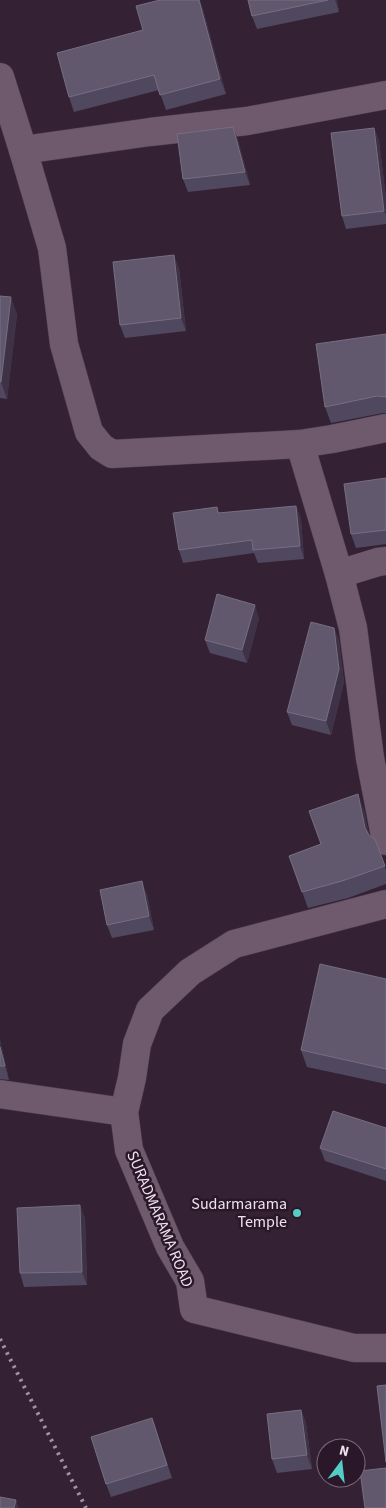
<svg xmlns="http://www.w3.org/2000/svg" width="386" height="1508" font-family="'Source Sans 3',sans-serif">
	<rect width="100%" height="100%" fill="#342234"/>
	<g fill="none" stroke-linecap="round" stroke-linejoin="round">
		<defs>
			<g id="street">
				<path d="M 0,77 L 23,150 L 52,248 L 64,344 L 89,432 L 101,447 L 112,454 L 300,444 L 332,439 L 386,428"/>
				<path d="M 23,150 L 150,132 L 247,121 L 386,95"/>
				<path d="M 300,444 L 339,574"/>
				<path d="M 386,561 L 378,562 L 339,574 L 353,628 L 370,758 L 386,841"/>
				<path d="M 386,904 L 234,944 L 190,972 L 150,1010 L 137,1044 L 132,1078 L 124,1112 L 129,1150 L 170,1247 L 190,1281 L 194,1309 L 354,1348 L 386,1348"/>
				<path d="M 0,1094 L 124,1112"/>
			</g>
		</defs>
		<use href="#street" stroke="#4e3f4e" stroke-width="29"/>
		<use href="#street" stroke="#6e596d" stroke-width="28"/>
		<path stroke="#a192a1" stroke-width="4" stroke-dasharray="2.5 5" stroke-linecap="butt" d="M 0,1339 L 86,1508"/>
	</g>
	<g fill="#50485f">
		<path d="M 248,0 L 337,0 L 339,12 L 257,29 L 252,16 Z"/>
		<path d="M 202,6 L 226,94 L 166,110 L 159,90 L 74,112 L 69,97 L 143,30 Z"/>
		<path d="M 374,128 L 379,141 L 386,198 L 386,224 L 346,229 L 342,216 Z"/>
		<path d="M 238,140 L 250,185 L 188,192 L 183,179 Z"/>
		<path d="M 179,268 L 186,331 L 125,338 L 120,325 Z"/>
		<path d="M 0,296 L 17,314 L 7,399 L 0,398 Z"/>
		<path d="M 386,334 L 386,413 L 383,413 L 331,423 L 325,407 Z"/>
		<path d="M 386,478 L 386,544 L 356,548 L 351,534 Z"/>
		<path d="M 296,506 L 301,519 L 304,559 L 258,563 L 254,553 L 183,563 L 179,550 L 217,507 L 219,513 Z"/>
		<path d="M 259,618 L 247,663 L 210,653 L 205,640 Z"/>
		<path d="M 334,628 L 339,641 L 344,682 L 331,735 L 292,725 L 287,712 Z"/>
		<path d="M 364,810 L 369,835 L 375,839 L 386,870 L 386,884 L 348,898 L 308,908 L 289,856 L 321,844 Z"/>
		<path d="M 147,894 L 154,930 L 112,938 L 107,925 Z"/>
		<path d="M 386,979 L 386,1084 L 307,1067 L 301,1050 Z"/>
		<path d="M 0,1040 L 9,1080 L 0,1079 Z"/>
		<path d="M 386,1128 L 386,1181 L 325,1161 L 320,1148 Z"/>
		<path d="M 85,1218 L 87,1285 L 24,1287 L 20,1273 Z"/>
		<path d="M 301,1410 L 306,1423 L 312,1469 L 277,1473 L 272,1459 Z"/>
		<path d="M 152,1418 L 172,1478 L 111,1497 L 106,1484 Z"/>
	</g>
	<g fill="#3e3247">
		<path d="M 199,0 L 200,0 L 202,6 L 226,94 L 220,79 Z"/>
		<path d="M 335,0 L 337,0 L 339,12 Z"/>
		<path d="M 233,127 L 238,140 L 250,185 L 245,172 Z"/>
		<path d="M 374,128 L 379,141 L 386,198 L 386,215 L 384,211 Z"/>
		<path d="M 174,255 L 179,268 L 186,331 L 181,318 Z"/>
		<path d="M 11,297 L 17,314 L 7,399 L 1,382 Z"/>
		<path d="M 296,506 L 301,519 L 304,559 L 300,546 Z"/>
		<path d="M 255,605 L 259,618 L 247,663 L 242,650 Z"/>
		<path d="M 334,628 L 339,641 L 344,682 L 331,735 L 326,721 Z"/>
		<path d="M 358,794 L 364,810 L 371,844 L 365,828 Z"/>
		<path d="M 142,881 L 147,894 L 154,930 L 149,916 Z"/>
		<path d="M 0,1040 L 9,1080 L 5,1066 L 0,1047 Z"/>
		<path d="M 80,1205 L 85,1218 L 87,1285 L 82,1272 Z"/>
		<path d="M 301,1410 L 306,1423 L 312,1469 L 307,1455 Z"/>
		<path d="M 16,1500 L 19,1508 L 14,1508 Z"/>
	</g>
	<g fill="#61586e" stroke="#776e82">
		<path d="M 160,0 L 199,0 L 220,79 L 160,95 L 154,75 L 69,97 L 57,53 L 143,30 L 136,6 Z"/>
		<path d="M 248,0 L 328,0 L 252,16 Z"/>
		<path d="M 233,127 L 245,172 L 183,179 L 177,134 Z"/>
		<path d="M 374,128 L 384,211 L 342,216 L 331,133 Z"/>
		<path d="M 174,255 L 181,318 L 120,325 L 113,262 Z"/>
		<path d="M 0,296 L 11,297 L 1,382 L 0,382 Z"/>
		<path d="M 386,334 L 386,397 L 377,396 L 325,407 L 316,344 Z"/>
		<path d="M 386,478 L 386,530 L 351,534 L 344,484 Z"/>
		<path d="M 296,506 L 300,546 L 253,550 L 252,540 L 179,550 L 173,513 L 217,507 L 218,513 Z"/>
		<path d="M 217,594 L 255,605 L 242,650 L 205,640 Z"/>
		<path d="M 311,622 L 334,628 L 339,669 L 326,721 L 287,712 Z"/>
		<path d="M 358,794 L 365,828 L 369,835 L 375,839 L 385,866 L 342,881 L 302,892 L 289,856 L 321,844 L 309,811 Z"/>
		<path d="M 142,881 L 149,916 L 107,925 L 100,890 Z"/>
		<path d="M 320,964 L 386,979 L 386,1069 L 301,1050 Z"/>
		<path d="M 0,1047 L 5,1066 L 0,1066 Z"/>
		<path d="M 333,1111 L 386,1128 L 386,1169 L 320,1148 Z"/>
		<path d="M 80,1205 L 82,1272 L 20,1273 L 17,1208 Z"/>
		<path d="M 386,1385 L 386,1462 L 377,1386 Z"/>
		<path d="M 301,1410 L 307,1455 L 272,1459 L 267,1414 Z"/>
		<path d="M 152,1418 L 167,1465 L 106,1484 L 91,1437 Z"/>
		<path d="M 386,1468 L 386,1508 L 365,1508 L 360,1471 Z"/>
		<path d="M 0,1497 L 16,1500 L 14,1508 L 0,1508 Z"/>
	</g>
	<circle fill="#54cdc7" stroke="#2a182a" stroke-width="2" cx="297" cy="1213" r="5"/>
	<g text-anchor="middle" dominant-baseline="central" stroke-width="5" stroke-linejoin="round" paint-order="stroke">
		<g font-size="16" fill="#eee2ee" stroke="#2a182a" text-anchor="end">
			<text x="287" y="1204">Sudarmarama<tspan x="287" dy="18">Temple</tspan></text>
		</g>
		<g font-size="16" fill="#eee2ee" stroke="#2a182a">
			<text transform="translate(160 1219) rotate(67)">SURADMARAMA ROAD</text>
		</g>
	</g>
	<g transform="translate(341 1463) rotate(15)"><circle r="24" fill="#2a182a" stroke="#786978"/>
	<path d="M0-4L9 19L0 12L-9 19Z" fill="#54cdc7"/>
	<text y="-8" font-size="14" font-weight="bold" text-anchor="middle" fill="#eee2ee">N</text>
	</g>
</svg>
